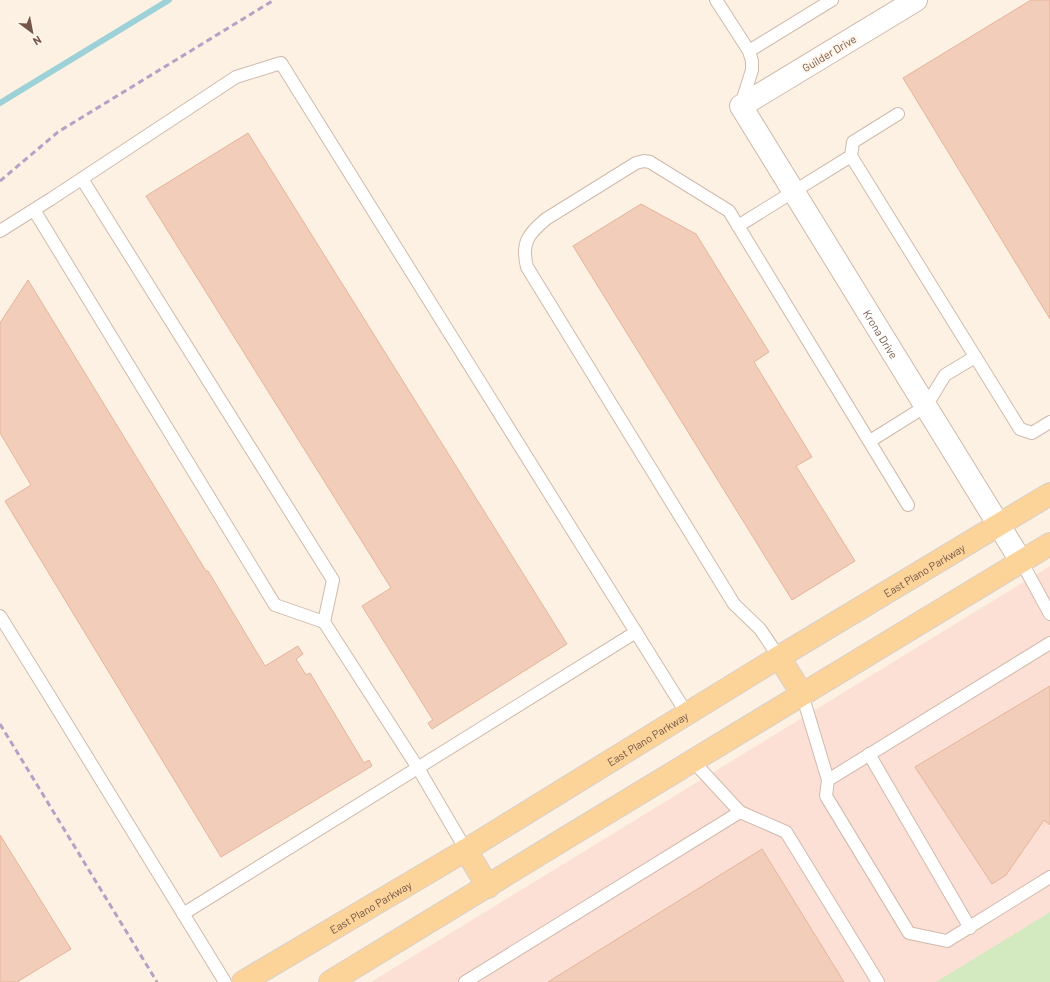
<svg xmlns="http://www.w3.org/2000/svg" width="1050" height="982" font-family="Barlow,sans-serif">
	<rect width="100%" height="100%" fill="#fcf1e2"/>
	<path fill="#fde0d5" d="M 1050,566 L 1050,982 L 371,982 Z"/>
	<path fill="#d3eac0" d="M 1050,912 L 1050,982 L 936,982 Z"/>
	<g fill="none" stroke-linecap="round" stroke-linejoin="round">
		<path stroke="#9cd1d8" stroke-width="6" d="M 0,103 L 169,0"/>
	</g>
	<g fill="#f2cdb9" stroke="#e5b399">
		<path d="M 1031,0 L 1050,0 L 1050,319 L 903,78 Z"/>
		<path d="M 248,133 L 567,644 L 432,729 L 428,723 L 433,720 L 362,606 L 391,588 L 146,196 Z"/>
		<path d="M 641,204 L 696,234 L 769,352 L 754,362 L 812,457 L 796,466 L 855,561 L 792,600 L 573,246 Z"/>
		<path d="M 28,280 L 206,571 L 208,571 L 265,666 L 298,646 L 303,654 L 296,659 L 306,675 L 310,673 L 364,763 L 369,760 L 372,766 L 221,857 L 5,501 L 31,485 L 0,433 L 0,323 Z"/>
		<path d="M 1050,686 L 1050,825 L 1044,820 L 1006,875 L 992,884 L 915,767 Z"/>
		<path d="M 0,835 L 71,949 L 17,982 L 0,982 Z"/>
		<path d="M 762,849 L 844,982 L 548,982 Z"/>
	</g>
	<g fill="none" stroke-linecap="round" stroke-linejoin="round">
		<defs>
			<g id="lane">
				<path d="M 716,0 L 749,51 L 752,61 L 752,70 L 741,105"/>
				<path d="M 749,51 L 832,0"/>
				<path d="M 851,156 L 1020,429 L 1032,433 L 1050,422"/>
				<path d="M 82,179 L 333,580 L 324,622 L 418,768 L 466,850"/>
				<path d="M 34,210 L 275,605 L 324,622"/>
				<path d="M 738,226 L 851,156 L 853,142 L 898,114"/>
				<path d="M 0,231 L 51,199 L 236,77 L 281,63 L 687,714"/>
				<path d="M 870,441 L 926,406 L 945,375 L 975,357"/>
				<path d="M 1021,561 L 1050,614"/>
				<path d="M 0,616 L 49,695 L 225,982"/>
				<path d="M 779,657 L 760,629 L 734,604 L 527,267 C 521,243 528,234 546,219 L 636,163 L 644,161 L 650,162 L 729,211 L 908,505"/>
				<path d="M 802,694 L 828,780 L 826,796 L 909,933 L 947,941 L 1050,877"/>
				<path d="M 869,754 L 970,928"/>
				<path d="M 692,760 L 740,812 L 786,832 L 878,982"/>
				<path d="M 828,780 L 1050,643"/>
				<path d="M 183,914 L 636,632"/>
				<path d="M 465,982 L 740,812"/>
			</g>
			<g id="street">
				<path id="s1" d="M 916,0 L 741,106 L 1021,561"/>
			</g>
			<g id="primary">
				<path d="M 779,657 L 802,694"/>
				<path d="M 466,850 L 488,887"/>
				<path id="s2" d="M 243,982 L 466,850 L 779,657 L 1050,494"/>
				<path d="M 330,982 C 570,836 809,688 1050,544"/>
			</g>
		</defs>
		<use href="#lane" stroke="#d0baac" stroke-width="14"/>
		<use href="#street" stroke="#d0baac" stroke-width="24"/>
		<use href="#primary" stroke="#d8d0cc" stroke-width="24"/>
		<use href="#lane" stroke="#fff" stroke-width="12"/>
		<use href="#street" stroke="#fff" stroke-width="22"/>
		<use href="#primary" stroke="#fcd399" stroke-width="22"/>
		<g stroke="#b3a1c6" stroke-width="3" stroke-dasharray="6 4" stroke-linecap="butt">
			<path d="M 0,181 L 58,132 L 274,0"/>
			<path d="M 0,724 L 157,982"/>
		</g>
	</g>
	<g text-anchor="middle" dominant-baseline="central" stroke-width="3.5" stroke-linejoin="round" paint-order="stroke">
		<g font-size="11" fill="#745648" stroke="#fff5e8">
			<text transform="translate(829 53) rotate(-31)">Guilder Drive</text>
			<text stroke="none"><textPath href="#s1" startOffset="472">Krona Drive</textPath></text>
			<text stroke="none"><textPath href="#s2" startOffset="796">East Plano Parkway</textPath></text>
			<text stroke="none"><textPath href="#s2" startOffset="472">East Plano Parkway</textPath></text>
			<text stroke="none"><textPath href="#s2" startOffset="148">East Plano Parkway</textPath></text>
		</g>
	</g>
	<g transform="translate(32 32) rotate(148)" stroke="#fff5e8" stroke-width="3" paint-order="stroke">
	<path d="M0-3L7 15L0 10L-7 15Z" fill="#745648"/>
	<text y="-6" font-size="11" font-weight="bold" text-anchor="middle" fill="#745648">N</text>
	</g>
</svg>
